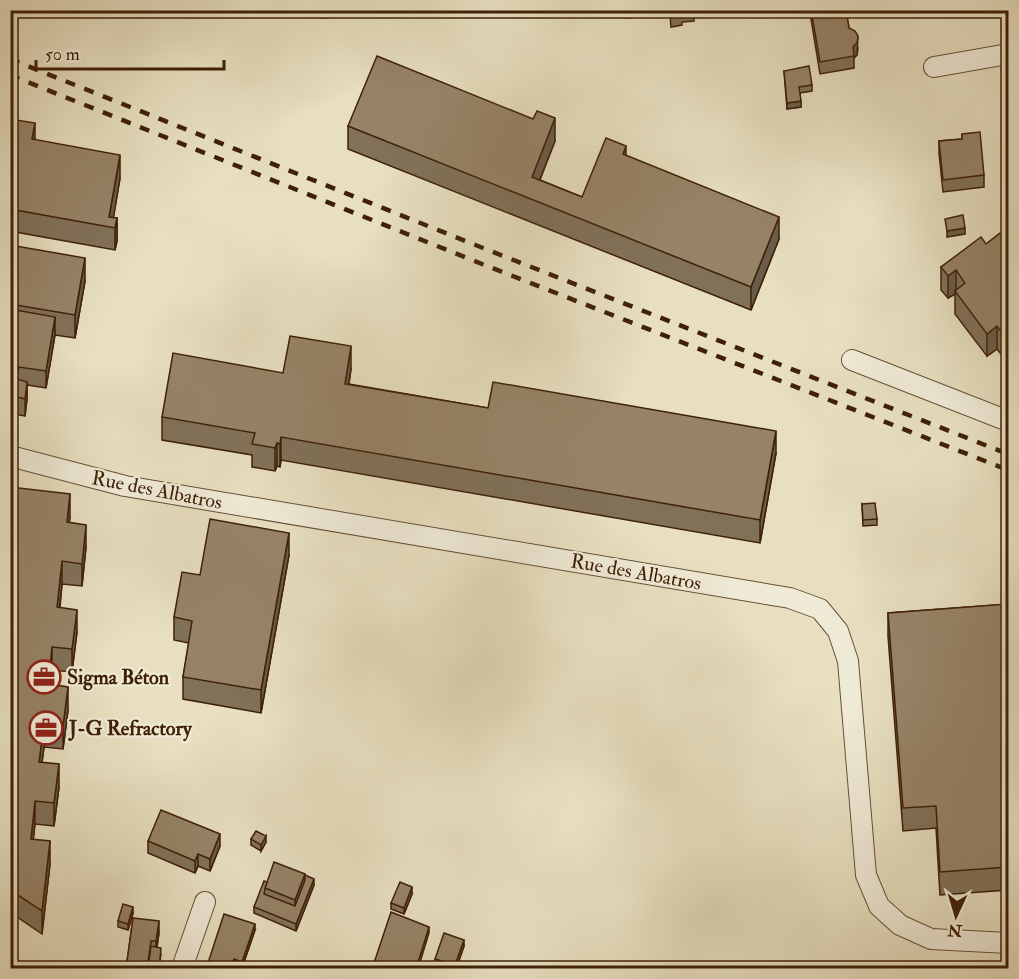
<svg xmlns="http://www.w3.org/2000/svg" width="1019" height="979" font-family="'IM FELL Double Pica',serif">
	<rect width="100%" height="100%" fill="#e7dfc0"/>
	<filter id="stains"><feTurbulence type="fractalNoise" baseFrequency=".00333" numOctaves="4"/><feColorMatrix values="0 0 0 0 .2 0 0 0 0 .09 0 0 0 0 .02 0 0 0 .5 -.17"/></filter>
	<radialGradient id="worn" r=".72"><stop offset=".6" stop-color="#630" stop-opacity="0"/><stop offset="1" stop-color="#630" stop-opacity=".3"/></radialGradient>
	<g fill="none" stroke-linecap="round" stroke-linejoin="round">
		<defs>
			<g id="minor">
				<path d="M 934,67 L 1008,54"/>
				<path d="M 852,360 L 1008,421"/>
				<path d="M 10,456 L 125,486 L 790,598 L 820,609 L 838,631 L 848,661 L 866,875 L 879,906 L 900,925 L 931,939 L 1008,943"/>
				<path d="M 182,968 L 205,902"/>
			</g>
		</defs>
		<use href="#minor" stroke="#695035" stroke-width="22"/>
		<use href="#minor" stroke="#efead6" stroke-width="20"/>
		<g stroke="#3f2007" stroke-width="4.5" stroke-dasharray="10 10" stroke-linecap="butt">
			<path d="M 10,59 L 488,250 L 1008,454"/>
			<path d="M 10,75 L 482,264 L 1008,470"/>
		</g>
	</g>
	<g fill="#817159" stroke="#3f2007" stroke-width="1.5">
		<path d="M 170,10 L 202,10 L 202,13 L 171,15 Z"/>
		<path d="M 321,10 L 372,10 L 372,14 L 321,18 Z"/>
		<path d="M 500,10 L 534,10 L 534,12 L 500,15 Z"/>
		<path d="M 625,10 L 705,10 L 694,11 L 694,21 L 682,22 L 682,25 L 671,27 L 670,14 L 625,18 Z"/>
		<path d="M 811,10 L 846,10 L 849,28 L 858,48 L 857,55 L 854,58 L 854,68 L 820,74 L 811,19 Z"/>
		<path d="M 784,71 L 812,85 L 812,91 L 800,93 L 801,107 L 787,109 Z"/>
		<path d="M 10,119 L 35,140 L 120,178 L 113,218 L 117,218 L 117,241 L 115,250 L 10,231 Z"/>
		<path d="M 348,126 L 555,141 L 540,180 L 582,197 L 626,156 L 779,239 L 751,310 L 348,149 Z"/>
		<path d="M 962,134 L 984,175 L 984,187 L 943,192 L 939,153 L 939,141 L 962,139 Z"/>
		<path d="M 1008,227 L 1008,363 L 997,349 L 987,356 L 955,314 L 955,294 L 948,298 L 941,290 L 941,267 L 986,244 Z"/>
		<path d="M 10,245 L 85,281 L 75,338 L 55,335 L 46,388 L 27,385 L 27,399 L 25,416 L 10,413 Z"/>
		<path d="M 351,369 L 349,384 L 488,408 L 776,453 L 760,543 L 281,460 L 280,467 L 277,466 L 275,471 L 252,467 L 252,455 L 162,440 L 162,417 L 283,373 Z"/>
		<path d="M 10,487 L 70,517 L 69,522 L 86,547 L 82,586 L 62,584 L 60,608 L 77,632 L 72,672 L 52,670 L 51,685 L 68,710 L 63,749 L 44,747 L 42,762 L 59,787 L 54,826 L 35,824 L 33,839 L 50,864 L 42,934 L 10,912 Z"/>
		<path d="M 862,504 L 877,519 L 877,525 L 863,526 Z"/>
		<path d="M 289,555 L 261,713 L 183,699 L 183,677 L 189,643 L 174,640 L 174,617 L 200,575 Z"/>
		<path d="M 1008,604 L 1008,890 L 940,895 L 936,828 L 903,831 L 888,636 L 888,613 Z"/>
		<path d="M 251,839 L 266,842 L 261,851 L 251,845 Z"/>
		<path d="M 148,841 L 220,846 L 210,871 L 198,866 L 195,873 L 148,853 Z"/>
		<path d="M 305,875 L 314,885 L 296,931 L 254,913 L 254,907 L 267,882 Z"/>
		<path d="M 412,894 L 404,914 L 391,909 L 391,903 Z"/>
		<path d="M 133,913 L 128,930 L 118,927 L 118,921 Z"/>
		<path d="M 133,918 L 159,933 L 157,947 L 161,954 L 159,969 L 126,969 Z"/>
		<path d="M 255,930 L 242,968 L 234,965 L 233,969 L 207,969 L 207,966 Z"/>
		<path d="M 464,946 L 456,969 L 446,969 L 435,965 L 435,959 Z"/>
	</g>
	<g fill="#695c48" stroke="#3f2007" stroke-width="1.5">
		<path d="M 858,36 L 857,55 L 854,58 L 853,47 Z"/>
		<path d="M 801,101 L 801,107 L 787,109 L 787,103 Z"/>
		<path d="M 555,118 L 555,141 L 532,199 L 532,177 Z"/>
		<path d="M 35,123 L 35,146 L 32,139 Z"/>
		<path d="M 626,146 L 626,169 L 623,154 Z"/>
		<path d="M 120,155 L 120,178 L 112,227 L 109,217 Z"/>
		<path d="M 779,217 L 779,239 L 751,310 L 751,287 Z"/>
		<path d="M 117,218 L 117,241 L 115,250 L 115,228 Z"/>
		<path d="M 965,228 L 965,234 L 947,237 L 947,231 Z"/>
		<path d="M 85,258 L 85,281 L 75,338 L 75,315 Z"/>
		<path d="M 956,270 L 956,292 L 955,291 L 955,294 L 948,298 L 948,276 Z"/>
		<path d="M 55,317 L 55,334 L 46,388 L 46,371 Z"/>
		<path d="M 997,326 L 997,349 L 987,356 L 987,334 Z"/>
		<path d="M 351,346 L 351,369 L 345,407 L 345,384 Z"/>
		<path d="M 27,382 L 27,399 L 25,416 L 25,399 Z"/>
		<path d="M 776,431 L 776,453 L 760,543 L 760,520 Z"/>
		<path d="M 281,437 L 281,460 L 280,467 L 280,444 Z"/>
		<path d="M 277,443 L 277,466 L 275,471 L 275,448 Z"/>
		<path d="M 70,494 L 70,517 L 67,545 L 67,522 Z"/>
		<path d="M 86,525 L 86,547 L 82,586 L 82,564 Z"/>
		<path d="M 289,533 L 289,555 L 261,713 L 261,690 Z"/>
		<path d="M 62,561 L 62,584 L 57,630 L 57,607 Z"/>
		<path d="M 77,610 L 77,632 L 72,672 L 72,649 Z"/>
		<path d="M 52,647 L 52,670 L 48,707 L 48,684 Z"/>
		<path d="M 68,687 L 68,710 L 63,749 L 63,726 Z"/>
		<path d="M 44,724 L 44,747 L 39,784 L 39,762 Z"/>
		<path d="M 59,764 L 59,787 L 54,826 L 54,803 Z"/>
		<path d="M 35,801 L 35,824 L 31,861 L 31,839 Z"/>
		<path d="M 220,834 L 220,846 L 210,871 L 210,859 Z"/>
		<path d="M 266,836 L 266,842 L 261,851 L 261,845 Z"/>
		<path d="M 50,841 L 50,864 L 42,934 L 42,911 Z"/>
		<path d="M 198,854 L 198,866 L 195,873 L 195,861 Z"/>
		<path d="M 305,874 L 305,886 L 295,912 L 295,900 Z"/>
		<path d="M 314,879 L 314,885 L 296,931 L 296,924 Z"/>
		<path d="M 412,887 L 412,894 L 404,914 L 404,908 Z"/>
		<path d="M 133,907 L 133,913 L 128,930 L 128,924 Z"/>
		<path d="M 159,921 L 159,933 L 156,953 L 156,941 Z"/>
		<path d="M 255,924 L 255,930 L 242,968 L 242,962 Z"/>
		<path d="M 429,927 L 429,933 L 418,969 L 416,969 Z"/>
		<path d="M 464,940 L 464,946 L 456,969 L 455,969 L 455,965 Z"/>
	</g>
	<g fill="#968367" stroke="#3f2007" stroke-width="1.5">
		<path d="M 671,10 L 682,10 L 682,13 L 671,15 Z"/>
		<path d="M 811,10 L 846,10 L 849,28 L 855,31 L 858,36 L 857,43 L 853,47 L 854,56 L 820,62 Z"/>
		<path d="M 377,56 L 533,119 L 537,111 L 555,118 L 532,177 L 582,197 L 606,138 L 626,146 L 623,154 L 779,217 L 751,287 L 348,126 Z"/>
		<path d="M 809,66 L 812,85 L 799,87 L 801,101 L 787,103 L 784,71 Z"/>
		<path d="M 10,119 L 35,123 L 32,139 L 120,155 L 109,217 L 117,218 L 115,228 L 10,209 Z"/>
		<path d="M 980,132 L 984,175 L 943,180 L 939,141 L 962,139 L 962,134 Z"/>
		<path d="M 963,215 L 965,228 L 947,231 L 945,219 Z"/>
		<path d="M 1008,227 L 1008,341 L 997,326 L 987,334 L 955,291 L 965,283 L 956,270 L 948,276 L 941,267 L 981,237 L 986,244 Z"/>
		<path d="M 10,245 L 85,258 L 75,315 L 10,304 Z"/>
		<path d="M 10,309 L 55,317 L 46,371 L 19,367 L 17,379 L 27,382 L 25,399 L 10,395 Z"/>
		<path d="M 290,336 L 351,346 L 345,384 L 488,408 L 493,382 L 776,431 L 760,520 L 281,437 L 280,444 L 277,443 L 275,448 L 252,444 L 255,433 L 162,417 L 173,353 L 283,373 Z"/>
		<path d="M 10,487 L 70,494 L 67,522 L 86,525 L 82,564 L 62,561 L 57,607 L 77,610 L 72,649 L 52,647 L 48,684 L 68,687 L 63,726 L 44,724 L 39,762 L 59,764 L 54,803 L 35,801 L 31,839 L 50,841 L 42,911 L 10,890 Z"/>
		<path d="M 875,503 L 877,519 L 863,520 L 862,504 Z"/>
		<path d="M 210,519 L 289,533 L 261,690 L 183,677 L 192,621 L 174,617 L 182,572 L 200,575 Z"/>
		<path d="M 1008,604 L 1008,867 L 940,872 L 936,806 L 903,808 L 888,613 Z"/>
		<path d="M 161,810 L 220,834 L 210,859 L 198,854 L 195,861 L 148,841 Z"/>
		<path d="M 256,831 L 266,836 L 261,845 L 251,839 Z"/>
		<path d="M 274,862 L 305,874 L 295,900 L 265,888 Z"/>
		<path d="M 305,875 L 314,879 L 296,924 L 254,907 L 264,881 L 267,882 L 265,888 L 264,894 L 295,906 L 305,880 Z"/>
		<path d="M 400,882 L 412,887 L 404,908 L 391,903 Z"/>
		<path d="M 123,904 L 133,907 L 128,924 L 118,921 Z"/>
		<path d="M 391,912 L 429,927 L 416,969 L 372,969 Z"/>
		<path d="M 224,914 L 255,924 L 242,962 L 234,959 L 231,969 L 210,969 L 210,967 L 207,966 Z"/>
		<path d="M 133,918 L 159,921 L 156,941 L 151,941 L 147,969 L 126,969 Z"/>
		<path d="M 444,933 L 464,940 L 455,965 L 435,959 Z"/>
		<path d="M 151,946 L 161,948 L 159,969 L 148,969 Z"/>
	</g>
	<defs>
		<symbol id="office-ring" viewBox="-11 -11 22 22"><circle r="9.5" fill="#efead6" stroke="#8f2418" stroke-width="1.5"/><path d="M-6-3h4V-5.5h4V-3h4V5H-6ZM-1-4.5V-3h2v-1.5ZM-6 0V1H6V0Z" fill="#8f2418"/></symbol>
	</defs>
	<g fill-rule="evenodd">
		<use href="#office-ring" x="25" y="658" width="38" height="38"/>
		<use href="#office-ring" x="27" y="709" width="38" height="38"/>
	</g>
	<g text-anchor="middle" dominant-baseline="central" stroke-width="4.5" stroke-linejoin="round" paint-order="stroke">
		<g font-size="20" fill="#3f2007" stroke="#efead6">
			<text transform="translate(157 490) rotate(11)">Rue des Albatros</text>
			<text transform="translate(636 572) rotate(10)">Rue des Albatros</text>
		</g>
		<g font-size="20" font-weight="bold" fill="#3f2007" stroke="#efead6" text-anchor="start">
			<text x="67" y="677">Sigma Béton</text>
			<text x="69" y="728">J-G Refractory</text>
		</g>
	</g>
	<rect width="1019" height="979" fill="none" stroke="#e7dfc0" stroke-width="36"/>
	<rect x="12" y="12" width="995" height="955" fill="none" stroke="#3f2007" stroke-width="3"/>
	<rect x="18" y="18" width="983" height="943" fill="none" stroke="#3f2007" stroke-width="1.5"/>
	<g transform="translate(956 916) rotate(184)" stroke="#efead6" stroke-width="4.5" paint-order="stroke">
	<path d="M0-4.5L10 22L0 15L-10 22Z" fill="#3f2007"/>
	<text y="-9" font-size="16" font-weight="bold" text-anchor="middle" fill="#3f2007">N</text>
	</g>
	<path d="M36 60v9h188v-9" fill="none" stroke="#3f2007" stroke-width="3"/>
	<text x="45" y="60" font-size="18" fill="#3f2007" stroke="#efead6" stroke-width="4.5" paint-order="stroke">50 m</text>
	<rect width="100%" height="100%" filter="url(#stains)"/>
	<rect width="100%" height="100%" fill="url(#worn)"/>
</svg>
